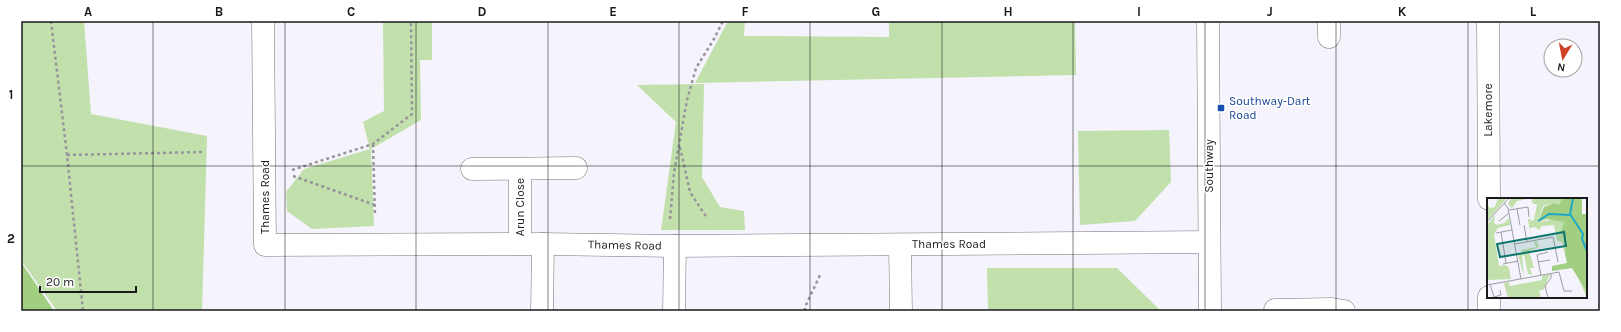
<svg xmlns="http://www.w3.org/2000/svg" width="1621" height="332" font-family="Karla,sans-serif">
	<rect width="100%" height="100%" fill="#f5f3fb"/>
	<g fill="#c1e0ac">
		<path d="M 21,21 L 84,21 L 91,114 L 207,136 L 202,311 L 57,311 L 21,260 Z"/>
		<path d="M 383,21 L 432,21 L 432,60 L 420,60 L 421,120 L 371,149 L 374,226 L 312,229 L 287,211 L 286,192 L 304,169 L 370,149 L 363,122 L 384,111 Z"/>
		<path d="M 728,21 L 745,21 L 744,36 L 889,37 L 889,21 L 1075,21 L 1076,75 L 695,83 Z"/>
		<path d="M 704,84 L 702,177 L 720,207 L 744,211 L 745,230 L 661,230 L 676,122 L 637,85 Z"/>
		<path d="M 1169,130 L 1171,182 L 1135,221 L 1080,225 L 1078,131 Z"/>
		<path d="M 987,268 L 1117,268 L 1161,311 L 988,311 Z"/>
	</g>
	<path fill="#a2ce81" d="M 21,262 L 54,311 L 21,311 Z"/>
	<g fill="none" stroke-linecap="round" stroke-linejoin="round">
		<defs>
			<g id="street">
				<path d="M 263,21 L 265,245 L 543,244 L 675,246 L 1209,242"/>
				<path d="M 1208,21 L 1210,311"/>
				<path d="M 1329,21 L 1329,37"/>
				<path d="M 1488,21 L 1489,199"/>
				<path d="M 472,169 L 576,168"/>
				<path d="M 520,244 L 520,169"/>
				<path d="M 900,245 L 901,311"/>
				<path d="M 1489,297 L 1489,311"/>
				<path d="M 1275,310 L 1332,309 L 1344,311"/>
				<path d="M 542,311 L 543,244"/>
				<path d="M 674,311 L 675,246"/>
			</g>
		</defs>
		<use href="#street" stroke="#75737a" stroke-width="23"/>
		<g stroke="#97959b" stroke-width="2.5" stroke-dasharray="3 3" stroke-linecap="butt">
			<path d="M 51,21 L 67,155 L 83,311"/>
			<path d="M 373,144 L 375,216"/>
			<path d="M 680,147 L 690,192 L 707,218"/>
			<path d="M 67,155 L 203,152"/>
			<path d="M 292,170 L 373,144 L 412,114 L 411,21"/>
			<path d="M 293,176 L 375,205"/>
			<path d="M 670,219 L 674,173 L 687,100 L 696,68 L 714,39 L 723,21"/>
			<path d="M 805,311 L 805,307 L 821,273"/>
		</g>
		<use href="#street" stroke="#fff" stroke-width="22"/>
	</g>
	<path fill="none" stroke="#1a191c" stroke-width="1" stroke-opacity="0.55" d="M 153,21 L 153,311M 285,21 L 285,311M 416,21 L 416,311M 548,21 L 548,311M 679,21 L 679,311M 810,21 L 810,311M 942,21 L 942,311M 1073,21 L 1073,311M 1205,21 L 1205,311M 1336,21 L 1336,311M 1468,21 L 1468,311M 21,166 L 1600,166"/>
	<rect fill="#1a4fb4" stroke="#fff" stroke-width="1.5" x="1217" y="104" width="8" height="8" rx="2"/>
	<g text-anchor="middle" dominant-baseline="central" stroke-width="3" stroke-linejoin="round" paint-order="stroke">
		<g font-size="12" fill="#164399" stroke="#fff" text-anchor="start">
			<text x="1229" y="101">Southway-Dart<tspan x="1229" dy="14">Road</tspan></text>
		</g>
		<g font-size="12" fill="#1a191c" stroke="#fff">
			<text transform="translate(1488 110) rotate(-90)">Lakemore</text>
			<text transform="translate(1209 166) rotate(-90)">Southway</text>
			<text transform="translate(265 197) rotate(-90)">Thames Road</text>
			<text transform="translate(520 207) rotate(-90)">Arun Close</text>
			<text x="949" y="244">Thames Road</text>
			<text transform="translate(625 245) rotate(1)">Thames Road</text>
		</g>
	</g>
	<g transform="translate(1487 198)">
		<rect width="100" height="100" fill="#f5f3fb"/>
		<path d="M 11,0 L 20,0 L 0,23 L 0,6 L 3,10 L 8,9 ZM 24,0 L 40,0 L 40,1 L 30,3 L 25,10 L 21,6 ZM 44,0 L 75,0 L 72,7 L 67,5 L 56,8 L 51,24 L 100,16 L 100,100 L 89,75 L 80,65 L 75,44 L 70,43 L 67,27 L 55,28 L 52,32 L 48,29 L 43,30 L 44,39 L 41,22 L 43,20 L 44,23 L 47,22 L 50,6 L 46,6 ZM 8,17 L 7,25 L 10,27 L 17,25 L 22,20 L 23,27 L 11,30 L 7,36 L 12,68 L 19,67 L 22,70 L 24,81 L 1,82 L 0,86 L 0,27 ZM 50,43 L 52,49 L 42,53 L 47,70 L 43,70 L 45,77 L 41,76 L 37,57 L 35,58 L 37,79 L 31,56 L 35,55 L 34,52 L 49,49 L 47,44 ZM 63,76 L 57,91 L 52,93 L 54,100 L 21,100 L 17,85 L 22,84 L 23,88 L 55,82 L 55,78 Z" fill="#c1e0ac"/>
		<path d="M 75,0 L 95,0 L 95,16 L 100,16 L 100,100 L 100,94 L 85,70 L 65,73 L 65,68 L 80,65 L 78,54 L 80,41 L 74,34 L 77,24 L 60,21 L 51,24 L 57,9 L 67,5 L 72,7 Z" fill="#a2ce81"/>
		<path fill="none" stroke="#20a9c4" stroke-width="2" d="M 86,0 L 83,16 L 96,36 L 95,41 L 100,53M 51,23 L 62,16 L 83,17"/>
		<path fill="none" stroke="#9d9ca2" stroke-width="1" d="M 17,5 L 21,10 L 34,81M 30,11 L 33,27M 22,12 L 41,9 L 42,19M 12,23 L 22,15M 0,24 L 22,0M 37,27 L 40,44M 14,34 L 19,65M 9,35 L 25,32M 28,46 L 66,39 L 71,64M 51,64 L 63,62M 16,66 L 31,63M 54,77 L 50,57 L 61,54M 3,86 L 7,99 L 14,97 L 13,92M 0,87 L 72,74 L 77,93 L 85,93M 61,100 L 58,88 L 64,80 L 64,76"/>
		<path fill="#0f766e" fill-opacity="0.15" stroke="#0f766e" stroke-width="2" d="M 77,34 L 79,48 L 13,59 L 10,46 Z"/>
		<rect width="100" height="100" fill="none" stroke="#1a191c" stroke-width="2"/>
	</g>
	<rect width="1621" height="332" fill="none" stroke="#ffffff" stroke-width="44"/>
	<g transform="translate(1563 58) rotate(190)"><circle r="19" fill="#ffffff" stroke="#a3a3a4"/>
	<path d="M0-3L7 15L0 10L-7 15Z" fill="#cf4429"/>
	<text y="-6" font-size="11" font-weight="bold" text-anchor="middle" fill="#1a191c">N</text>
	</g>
	<path d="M40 286v6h96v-6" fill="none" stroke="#1a191c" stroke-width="2"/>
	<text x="46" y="286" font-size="12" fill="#1a191c" stroke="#ffffff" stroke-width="3" paint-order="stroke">20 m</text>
	<rect x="22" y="22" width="1577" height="288" fill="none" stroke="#1a191c" stroke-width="1.5"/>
	<g font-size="13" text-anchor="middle" font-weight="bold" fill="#1a191c">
		<text x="88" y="16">A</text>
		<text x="219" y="16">B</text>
		<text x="351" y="16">C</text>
		<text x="482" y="16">D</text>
		<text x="613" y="16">E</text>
		<text x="745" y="16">F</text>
		<text x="876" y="16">G</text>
		<text x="1008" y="16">H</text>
		<text x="1139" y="16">I</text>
		<text x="1270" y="16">J</text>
		<text x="1402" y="16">K</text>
		<text x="1533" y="16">L</text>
		<text x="11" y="99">1</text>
		<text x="11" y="243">2</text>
	</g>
</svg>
